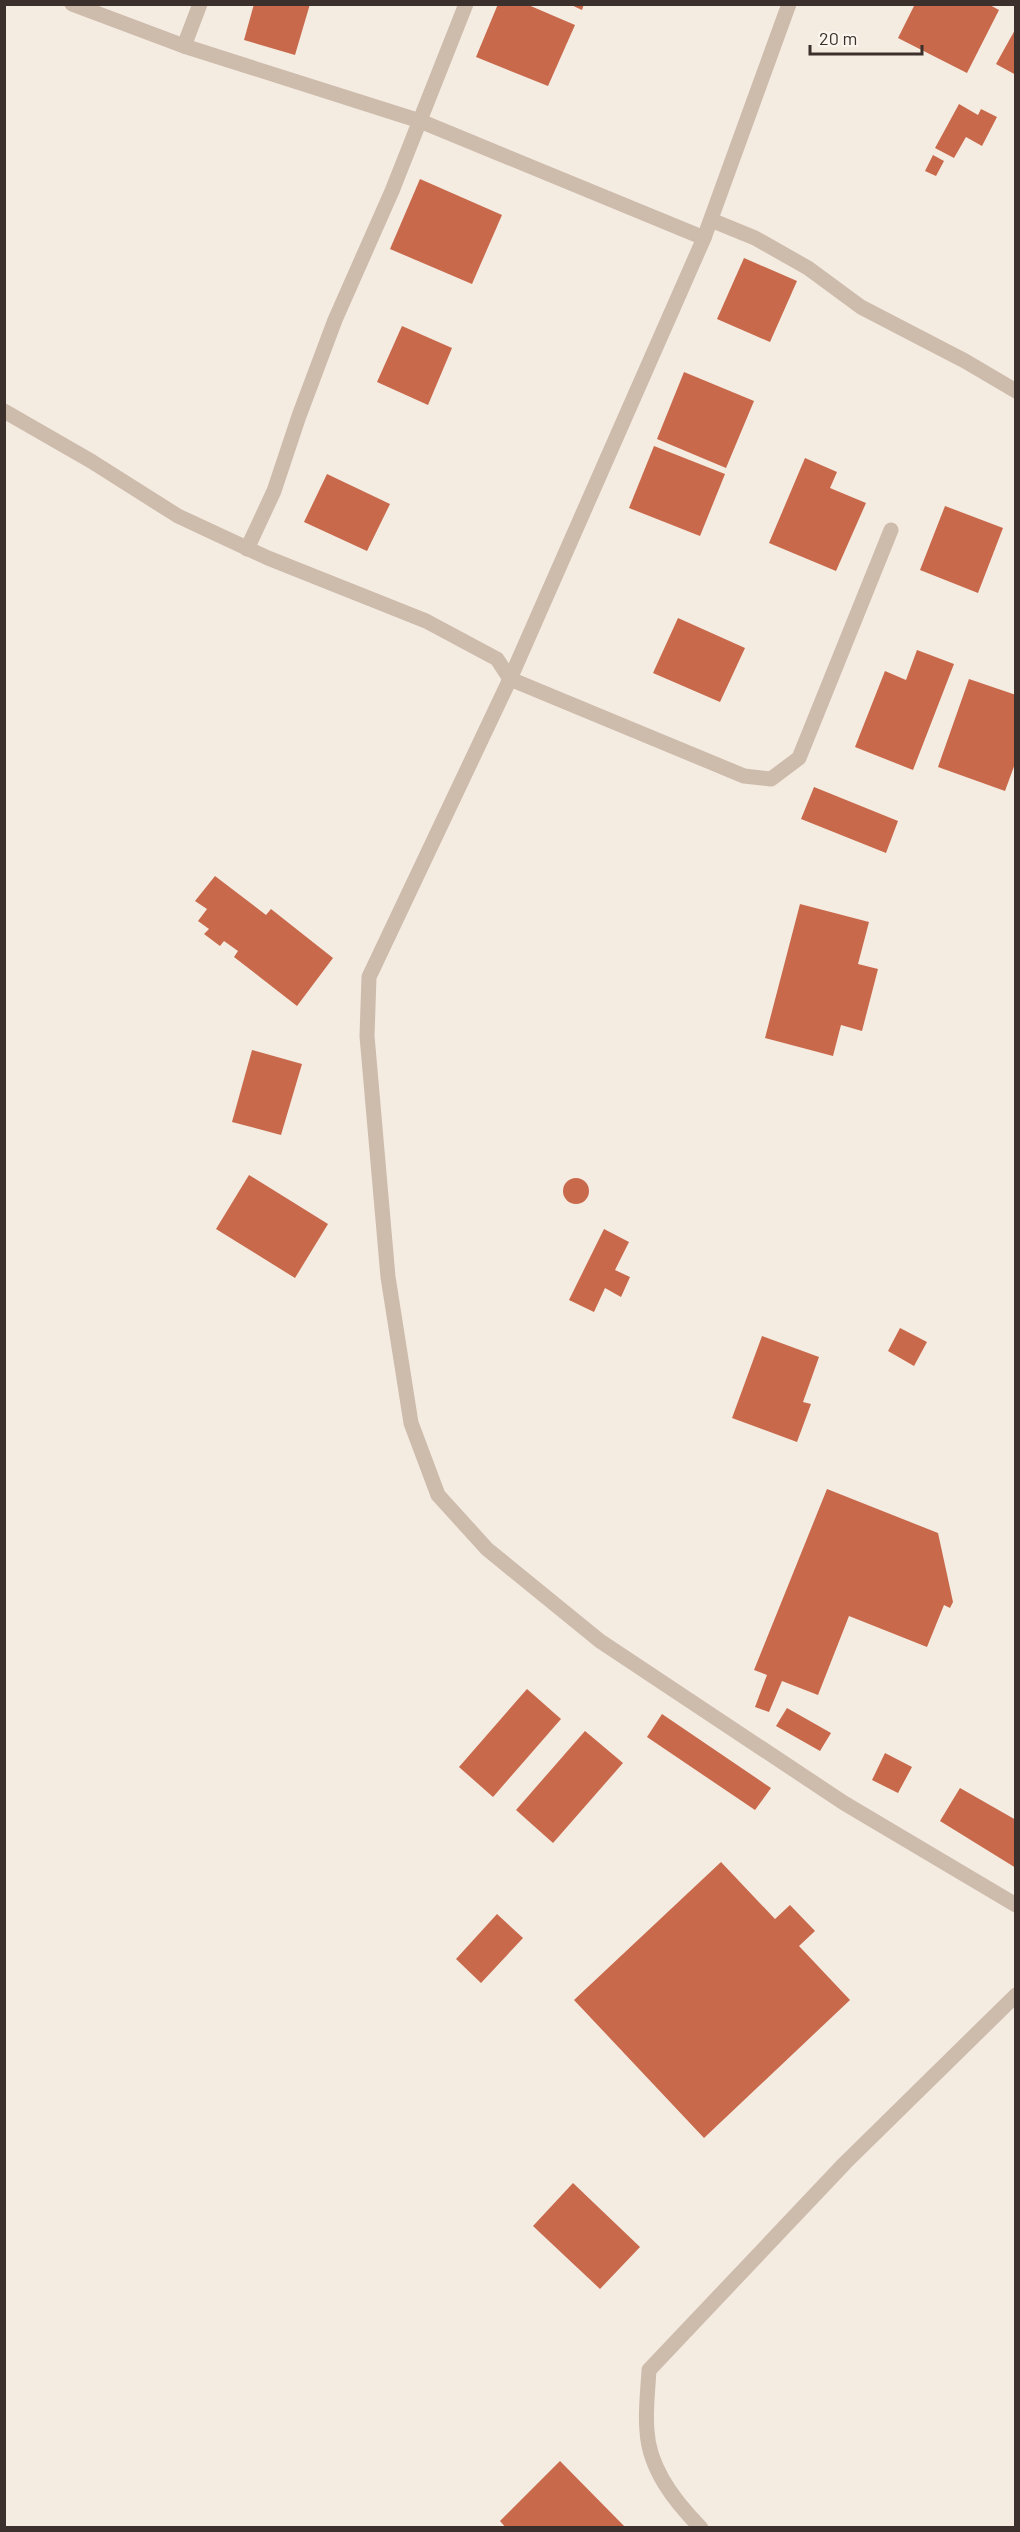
<svg xmlns="http://www.w3.org/2000/svg" width="1020" height="2532" font-family="Barlow,sans-serif">
	<rect width="100%" height="100%" fill="#f4ebe1"/>
	<g fill="#c8694b">
		<path d="M 254,4 L 310,4 L 295,55 L 244,40 Z"/>
		<path d="M 498,4 L 526,4 L 575,25 L 548,86 L 476,57 Z"/>
		<path d="M 569,4 L 584,4 L 582,10 Z"/>
		<path d="M 915,4 L 988,4 L 999,10 L 967,73 L 898,38 Z"/>
		<path d="M 1016,28 L 1016,75 L 996,64 Z"/>
		<path d="M 959,104 L 978,115 L 981,109 L 997,117 L 982,146 L 966,137 L 954,158 L 935,148 Z"/>
		<path d="M 933,155 L 944,161 L 936,176 L 925,171 Z"/>
		<path d="M 420,179 L 502,215 L 472,284 L 390,249 Z"/>
		<path d="M 744,258 L 797,281 L 770,342 L 717,319 Z"/>
		<path d="M 402,326 L 452,348 L 428,405 L 377,382 Z"/>
		<path d="M 684,372 L 754,401 L 726,468 L 657,439 Z"/>
		<path d="M 654,446 L 725,474 L 700,536 L 629,508 Z"/>
		<path d="M 805,458 L 837,472 L 830,488 L 866,503 L 836,571 L 769,543 Z"/>
		<path d="M 327,474 L 390,504 L 367,551 L 304,522 Z"/>
		<path d="M 945,506 L 1003,528 L 978,593 L 920,570 Z"/>
		<path d="M 678,618 L 745,648 L 720,702 L 653,673 Z"/>
		<path d="M 917,650 L 954,664 L 913,770 L 855,747 L 885,671 L 906,680 Z"/>
		<path d="M 969,679 L 1016,695 L 1016,761 L 1005,791 L 938,767 Z"/>
		<path d="M 814,787 L 898,821 L 886,853 L 801,819 Z"/>
		<path d="M 215,876 L 266,915 L 271,909 L 333,958 L 297,1006 L 234,957 L 238,951 L 224,941 L 220,946 L 204,934 L 209,929 L 198,921 L 207,909 L 195,901 Z"/>
		<path d="M 800,904 L 869,922 L 858,964 L 878,969 L 862,1031 L 841,1025 L 833,1056 L 765,1038 Z"/>
		<path d="M 252,1050 L 302,1064 L 281,1135 L 232,1122 Z"/>
		<path d="M 249,1175 L 328,1224 L 295,1278 L 216,1229 Z"/>
		<circle cx="576" cy="1191" r="13"/>
		<path d="M 604,1229 L 629,1242 L 615,1270 L 630,1277 L 621,1297 L 605,1288 L 594,1312 L 569,1300 Z"/>
		<path d="M 900,1328 L 927,1342 L 914,1366 L 888,1351 Z"/>
		<path d="M 762,1336 L 819,1357 L 803,1402 L 811,1404 L 797,1442 L 732,1418 Z"/>
		<path d="M 827,1489 L 938,1533 L 953,1602 L 950,1608 L 944,1605 L 927,1647 L 849,1616 L 818,1695 L 782,1681 L 769,1712 L 755,1707 L 767,1675 L 754,1670 Z"/>
		<path d="M 527,1689 L 561,1719 L 493,1797 L 459,1767 Z"/>
		<path d="M 787,1708 L 831,1733 L 820,1751 L 776,1726 Z"/>
		<path d="M 662,1714 L 771,1788 L 755,1810 L 647,1737 Z"/>
		<path d="M 585,1731 L 623,1763 L 553,1843 L 516,1810 Z"/>
		<path d="M 885,1753 L 912,1767 L 898,1793 L 872,1780 Z"/>
		<path d="M 960,1788 L 1016,1820 L 1016,1868 L 940,1821 Z"/>
		<path d="M 721,1862 L 775,1919 L 790,1905 L 815,1931 L 799,1946 L 850,2000 L 704,2138 L 574,2000 Z"/>
		<path d="M 497,1914 L 523,1938 L 481,1983 L 456,1959 Z"/>
		<path d="M 573,2183 L 640,2247 L 600,2289 L 533,2226 Z"/>
		<path d="M 560,2461 L 626,2528 L 506,2528 L 500,2521 Z"/>
	</g>
	<g fill="none" stroke-linecap="round" stroke-linejoin="round">
		<g stroke="#cdbbac" stroke-width="15">
			<path d="M 72,4 L 184,46 L 420,121 L 704,238"/>
			<path d="M 789,4 L 704,238 L 510,679 L 369,977 L 367,1036 L 388,1277 L 411,1423 L 438,1495 L 487,1549 L 600,1641 L 844,1803 L 1016,1905"/>
			<path d="M 184,46 L 200,4"/>
			<path d="M 711,220 L 755,238 L 808,268 L 861,307 L 965,361 L 1016,391"/>
			<path d="M 4,411 L 91,461 L 178,516 L 268,558 L 426,621 L 497,659 L 510,679 L 744,776 L 771,779 L 799,758 L 891,530"/>
			<path d="M 247,549 L 274,491 L 299,416 L 335,320 L 392,191 L 466,4"/>
			<path d="M 701,2528 C 675,2502 649,2469 647,2431 C 645,2411 648,2390 649,2370 L 845,2163 L 1016,1995"/>
		</g>
	</g>
	<rect width="1020" height="2532" fill="none" stroke="#3b302b" stroke-width="12"/>
	<path d="M810 45v9h112v-9" fill="none" stroke="#3b302b" stroke-width="3"/>
	<text x="819" y="45" font-size="18" fill="#3b302b" stroke="#fbf5ee" stroke-width="4.5" paint-order="stroke">20 m</text>
</svg>
